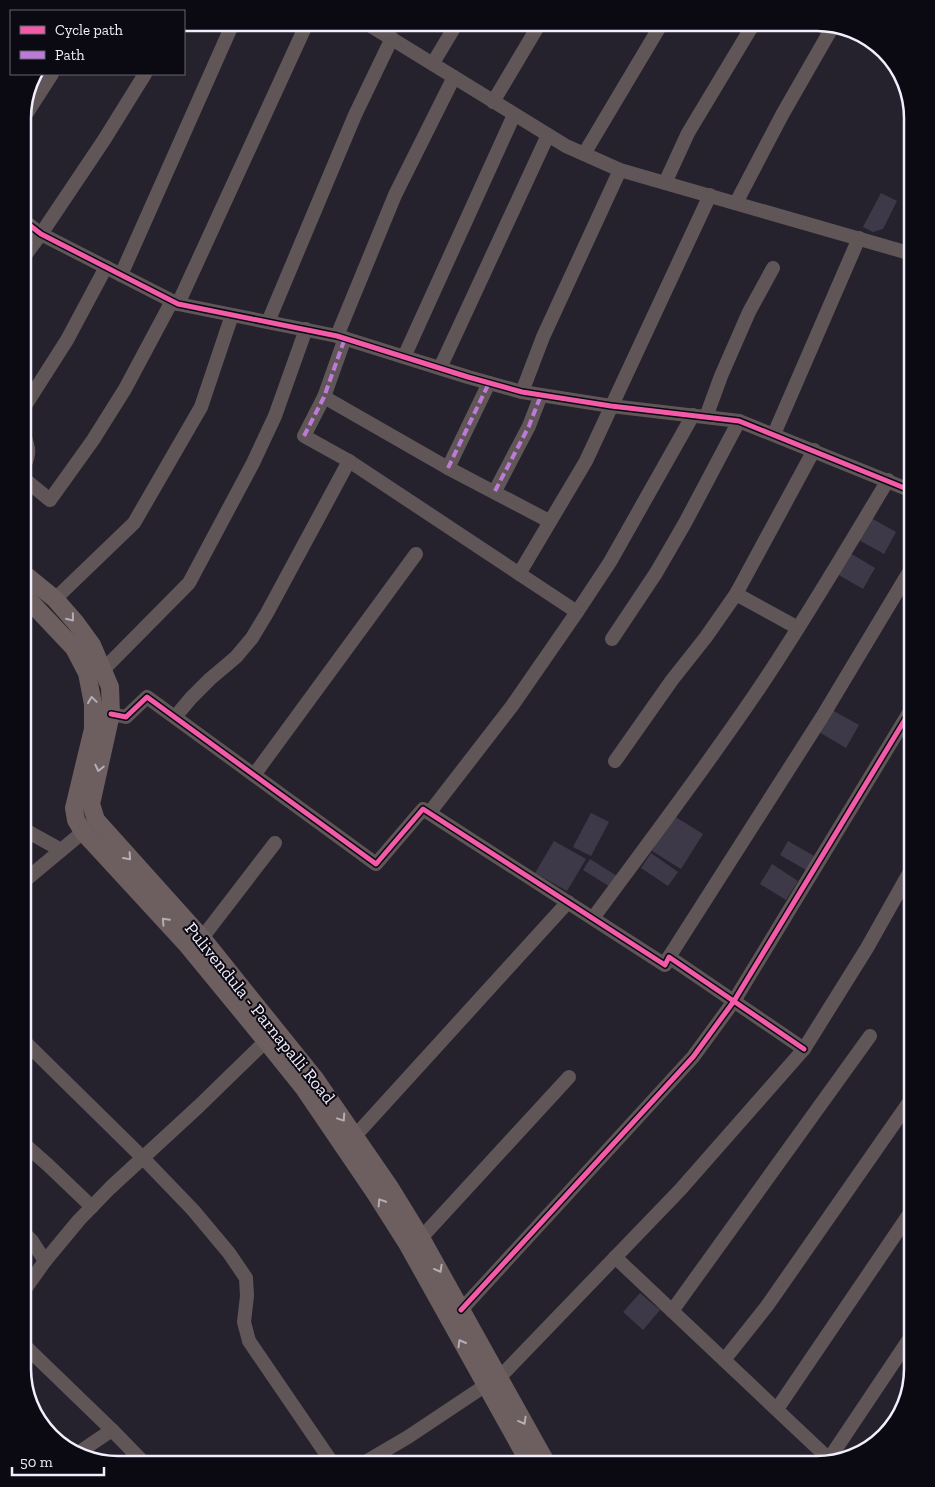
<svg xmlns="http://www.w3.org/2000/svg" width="935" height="1487" font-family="'Zilla Slab',serif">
	<rect width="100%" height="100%" fill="#25222d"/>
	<g fill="#3d3949">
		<path d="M 881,193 L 897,201 L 883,229 L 873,232 L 863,227 Z"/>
		<path d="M 871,518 L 896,532 L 884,554 L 859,540 Z"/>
		<path d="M 850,553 L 875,568 L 863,589 L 837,574 Z"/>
		<path d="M 832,710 L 859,725 L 846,748 L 819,732 Z"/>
		<path d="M 591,813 L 609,822 L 591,856 L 573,847 Z"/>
		<path d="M 674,816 L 703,834 L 681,869 L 652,851 Z"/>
		<path d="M 554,841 L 586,859 L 567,891 L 535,873 Z"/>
		<path d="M 788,841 L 814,856 L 806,870 L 780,855 Z"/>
		<path d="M 651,853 L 678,872 L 668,886 L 641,868 Z"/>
		<path d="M 590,859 L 617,876 L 610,887 L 583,870 Z"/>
		<path d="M 772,864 L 798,881 L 786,900 L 760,884 Z"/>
		<path d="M 640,1293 L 660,1310 L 643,1330 L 623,1312 Z"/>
	</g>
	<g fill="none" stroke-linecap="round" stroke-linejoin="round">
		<g stroke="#605657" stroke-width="14">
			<path d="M 366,23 L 566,146 L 620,170 L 912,254"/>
			<path d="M 433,63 L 457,23"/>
			<path d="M 493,102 L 540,23"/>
			<path d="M 23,119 L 52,74"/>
			<path d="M 584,154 L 662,23"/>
			<path d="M 665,183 L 688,133 L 754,23"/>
			<path d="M 736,203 L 782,115 L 833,26"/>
			<path d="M 23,220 L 41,234 L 178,304 L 337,336 L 468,377 L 522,392 L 611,406 L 739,421 L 912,491"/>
			<path d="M 23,258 L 41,234 L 104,140 L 145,74"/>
			<path d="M 121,275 L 233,23"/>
			<path d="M 178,304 L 307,23"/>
			<path d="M 268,322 L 355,115 L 392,38"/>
			<path d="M 337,336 L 395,195 L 454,77"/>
			<path d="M 345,338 L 324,397 L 304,436 L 349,461 L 577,612"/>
			<path d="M 404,357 L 514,115"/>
			<path d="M 440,368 L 548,135"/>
			<path d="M 522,392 L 543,337 L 620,170"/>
			<path d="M 324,397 L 448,468 L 549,521"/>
			<path d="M 23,409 L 67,340 L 106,267"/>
			<path d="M 706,417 L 721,376 L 749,312 L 773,268"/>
			<path d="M 774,434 L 859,238"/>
			<path d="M 23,468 C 31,453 29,448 23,432"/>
			<path d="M 448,468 L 489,383"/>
			<path d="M 23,478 L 50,500 L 93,440 L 125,389 L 172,301"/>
			<path d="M 495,491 L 529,426 L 541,395"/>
			<path d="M 519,574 L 586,461 L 710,195"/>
			<path d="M 736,594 L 798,628"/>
			<path d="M 55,599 L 134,523 L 201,407 L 232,315"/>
			<path d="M 612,639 L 656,573 L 685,523 L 739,421"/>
			<path d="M 103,670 L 189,583 L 253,463 L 275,416 L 306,329"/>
			<path d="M 111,714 L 126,717 L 147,697 L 376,864 L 423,809 L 665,965 L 669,957 L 804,1049"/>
			<path d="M 175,717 L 191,698 L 210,679 L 236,657 L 252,638 L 267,613 L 349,461"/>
			<path d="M 615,761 L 672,680 L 706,637 L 736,594 L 814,450"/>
			<path d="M 254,775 L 416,554"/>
			<path d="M 430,812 L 512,706 L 577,612 L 610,562 L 693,415"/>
			<path d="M 23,829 L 61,850"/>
			<path d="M 23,882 L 83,832"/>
			<path d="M 593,918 C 649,842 707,766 760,687 C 805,620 846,550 888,480"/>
			<path d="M 202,938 L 275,843"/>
			<path d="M 669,957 L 822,717 L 912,567"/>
			<path d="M 23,1040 L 143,1158 L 193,1210 L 229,1253 L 246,1278 L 247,1296 L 244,1322 L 249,1341 L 333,1464"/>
			<path d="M 355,1136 L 568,902"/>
			<path d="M 23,1143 L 48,1165 L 92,1207"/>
			<path d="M 23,1232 L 32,1241 L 45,1261"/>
			<path d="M 421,1238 L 569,1077"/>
			<path d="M 615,1257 L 829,1459 L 912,1335"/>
			<path d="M 23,1292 L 45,1261 L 79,1220 L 110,1188 L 199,1106 L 272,1035"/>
			<path d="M 461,1310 L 693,1057 L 734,1001 L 912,708"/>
			<path d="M 672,1311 L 870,1036"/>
			<path d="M 23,1344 L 112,1430 L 145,1464"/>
			<path d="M 724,1360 L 767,1306 L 912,1098"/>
			<path d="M 499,1378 L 680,1190 L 804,1049 L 867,948 L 912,868"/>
			<path d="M 777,1409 L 912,1210"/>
			<path d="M 78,1453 L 112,1430"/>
			<path d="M 362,1464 L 408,1437 L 486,1385"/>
		</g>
		<g stroke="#6d5f5f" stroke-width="18">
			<path d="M 23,573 L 55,599 L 76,623 L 92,645 L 110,687 L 111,714 L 91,804 L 96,820 L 202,938 L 316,1080 L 389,1186 L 421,1238 L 547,1464"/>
			<path d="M 23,594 L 74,648 L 87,673 L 93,704 L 93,729 L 74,808 L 76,820 L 83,832 L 188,946 L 266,1041 L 303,1087 L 375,1193 L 408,1245 L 530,1464"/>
		</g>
		<g stroke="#bd7bd9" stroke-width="4" stroke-dasharray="8 4" stroke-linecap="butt">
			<path d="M 304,436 L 324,397 L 345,338"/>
			<path d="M 448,468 L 489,383"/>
			<path d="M 495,491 L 529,426 L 541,395"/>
		</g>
		<defs>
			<g id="cycleway">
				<path d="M 23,220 L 41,234 L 178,304 L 337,336 L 468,377 L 522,392 L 611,406 L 739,421 L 912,491"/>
				<path d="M 111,714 L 126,717 L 147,697 L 376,864 L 423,809 L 665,965 L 669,957 L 804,1049"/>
				<path d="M 461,1310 L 693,1057 L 734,1001 L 912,708"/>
			</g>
		</defs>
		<use href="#cycleway" stroke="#0b0912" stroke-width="8"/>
		<use href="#cycleway" stroke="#f35aa7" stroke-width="5"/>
	</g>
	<defs><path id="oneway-chevron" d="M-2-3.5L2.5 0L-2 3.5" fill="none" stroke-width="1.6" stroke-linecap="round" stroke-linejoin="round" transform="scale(1.25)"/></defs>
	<g stroke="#b6aeb6">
		<use href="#oneway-chevron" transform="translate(71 618) rotate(51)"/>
		<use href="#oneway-chevron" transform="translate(92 700) rotate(-98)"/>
		<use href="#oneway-chevron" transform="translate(99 768) rotate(103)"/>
		<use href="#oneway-chevron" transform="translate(128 857) rotate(48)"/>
		<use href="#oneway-chevron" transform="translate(165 921) rotate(-133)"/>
		<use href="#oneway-chevron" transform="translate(342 1118) rotate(56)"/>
		<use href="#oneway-chevron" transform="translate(381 1202) rotate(-122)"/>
		<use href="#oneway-chevron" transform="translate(439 1269) rotate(61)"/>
		<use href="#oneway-chevron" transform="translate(461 1343) rotate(-120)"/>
		<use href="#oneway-chevron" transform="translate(523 1421) rotate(61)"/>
	</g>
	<g text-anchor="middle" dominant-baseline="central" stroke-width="4" stroke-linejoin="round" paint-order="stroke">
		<g font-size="18" fill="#f2eefd" stroke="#0b0912">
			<text transform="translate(260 1013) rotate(51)">Pulivendula - Parnapalli Road</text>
		</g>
	</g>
	<path d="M0 0H935V1487H0ZM118 31H817A87 87 0 0 1 904 118V1369A87 87 0 0 1 817 1456H118A87 87 0 0 1 31 1369V118A87 87 0 0 1 118 31Z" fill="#0b0912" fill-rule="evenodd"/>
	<path fill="none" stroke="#f2eefd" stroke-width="2.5" d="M118 31H817A87 87 0 0 1 904 118V1369A87 87 0 0 1 817 1456H118A87 87 0 0 1 31 1369V118A87 87 0 0 1 118 31Z"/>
	<rect x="10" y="10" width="175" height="65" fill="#0b0912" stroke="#676570"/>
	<rect x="20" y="26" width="25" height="8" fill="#f35aa7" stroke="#676570"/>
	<text x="55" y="35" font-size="15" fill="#f2eefd">Cycle path</text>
	<rect x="20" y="51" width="25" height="8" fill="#bd7bd9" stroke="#676570"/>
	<text x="55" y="60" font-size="15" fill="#f2eefd">Path</text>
	<path d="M12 1467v8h92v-8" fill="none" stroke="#f2eefd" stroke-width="2.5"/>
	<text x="20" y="1467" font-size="15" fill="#f2eefd" stroke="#0b0912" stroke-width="4" paint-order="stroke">50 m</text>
</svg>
